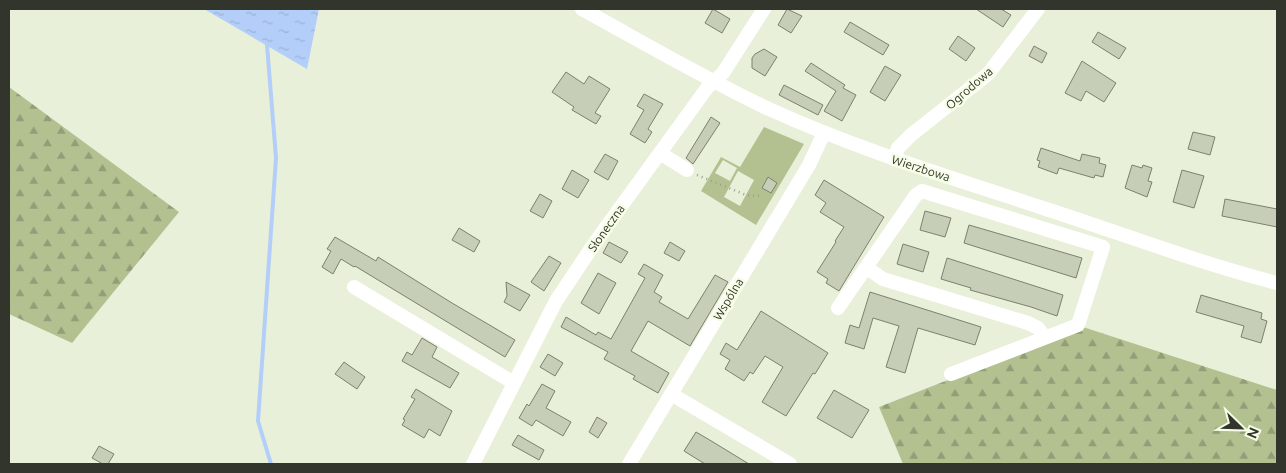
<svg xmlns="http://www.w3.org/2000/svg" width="1286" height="473" font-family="Ubuntu,sans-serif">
	<defs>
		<pattern id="forest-firs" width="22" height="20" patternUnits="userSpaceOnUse" patternTransform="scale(1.25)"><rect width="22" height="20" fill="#b3c191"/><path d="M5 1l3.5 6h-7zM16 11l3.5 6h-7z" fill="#929e77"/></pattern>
		<pattern id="water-ripples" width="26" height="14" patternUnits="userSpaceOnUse" patternTransform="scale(1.25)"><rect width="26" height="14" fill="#b3cef9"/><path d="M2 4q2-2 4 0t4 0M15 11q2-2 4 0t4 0" fill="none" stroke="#9ab2d6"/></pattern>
	</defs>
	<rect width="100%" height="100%" fill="#e9f0d9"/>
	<path fill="#b3c191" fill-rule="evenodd" d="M 764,127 L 804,144 L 756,225 L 701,191 L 721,157 L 740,167 ZM 723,160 L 737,168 L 730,181 L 715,173 ZM 738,171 L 754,180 L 740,206 L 724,197 Z"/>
	<g fill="url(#forest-firs)">
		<path d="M 9,87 L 179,212 L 72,343 L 9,314 Z"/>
		<path d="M 1083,327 L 1277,390 L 1277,464 L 903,464 L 879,407 Z"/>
	</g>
	<path fill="url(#water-ripples)" d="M 204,9 L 319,9 L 307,69 Z"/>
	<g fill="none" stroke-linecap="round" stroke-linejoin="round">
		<path stroke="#b3cef9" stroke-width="4" d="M 267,45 L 276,158 L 258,421 L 271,464"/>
	</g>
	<g fill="#c7ceb8" stroke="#7b816d">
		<path d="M 713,9 L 730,19 L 722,33 L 705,23 Z"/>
		<path d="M 787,9 L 802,16 L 791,33 L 778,25 Z"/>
		<path d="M 976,9 L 1001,9 L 1011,15 L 1003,27 Z"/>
		<path d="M 850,22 L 889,45 L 883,55 L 844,32 Z"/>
		<path d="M 1098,32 L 1126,48 L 1119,59 L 1092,42 Z"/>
		<path d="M 958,36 L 975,48 L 966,61 L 949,49 Z"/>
		<path d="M 1034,46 L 1047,53 L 1042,63 L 1029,56 Z"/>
		<path d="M 764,49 L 777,57 L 765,76 L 752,68 L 752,58 L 755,54 Z"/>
		<path d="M 1082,61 L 1116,83 L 1104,102 L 1086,91 L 1081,101 L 1065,93 Z"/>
		<path d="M 811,63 L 845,85 L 843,88 L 856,95 L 842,121 L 824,111 L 836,91 L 805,71 Z"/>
		<path d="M 885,66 L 901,75 L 885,101 L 870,92 Z"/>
		<path d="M 566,72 L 584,84 L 589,76 L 610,89 L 595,113 L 601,116 L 596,124 L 572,110 L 574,107 L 552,92 Z"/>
		<path d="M 784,85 L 823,105 L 818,115 L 779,95 Z"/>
		<path d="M 644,94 L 663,104 L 648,129 L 652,132 L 645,143 L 630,134 L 644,110 L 637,106 Z"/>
		<path d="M 711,117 L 720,123 L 693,164 L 686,158 Z"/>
		<path d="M 1193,132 L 1215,137 L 1210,155 L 1188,149 Z"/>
		<path d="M 1041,148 L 1080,161 L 1082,154 L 1100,158 L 1099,163 L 1106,165 L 1103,177 L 1095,175 L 1094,178 L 1059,168 L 1057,174 L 1038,167 L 1040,161 L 1037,160 Z"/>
		<path d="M 605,154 L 618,161 L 608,180 L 594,172 Z"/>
		<path d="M 1132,165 L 1142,168 L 1143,165 L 1152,168 L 1148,181 L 1152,182 L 1147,197 L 1125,188 Z"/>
		<path d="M 572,170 L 589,180 L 578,198 L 562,189 Z"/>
		<path d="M 1182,170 L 1204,176 L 1194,208 L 1173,202 Z"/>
		<path d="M 768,177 L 777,183 L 771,193 L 762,188 Z"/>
		<path d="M 824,180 L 884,217 L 839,291 L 826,283 L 828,279 L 817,272 L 836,242 L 835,241 L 844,227 L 820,212 L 826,203 L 815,195 Z"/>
		<path d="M 540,194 L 552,201 L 543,218 L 530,211 Z"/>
		<path d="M 1225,199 L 1277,209 L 1277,227 L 1222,216 Z"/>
		<path d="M 925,211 L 951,218 L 945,237 L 920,230 Z"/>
		<path d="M 969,225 L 1082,258 L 1076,278 L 964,243 Z"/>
		<path d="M 459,228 L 480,241 L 474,252 L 452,240 Z"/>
		<path d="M 335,237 L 376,261 L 378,257 L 452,303 L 515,340 L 505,357 L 355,266 L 354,267 L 341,259 L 333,274 L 322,267 L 331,251 L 327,249 Z"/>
		<path d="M 609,242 L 628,252 L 621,263 L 603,253 Z"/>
		<path d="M 670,242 L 685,251 L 679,261 L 664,253 Z"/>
		<path d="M 903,244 L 929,252 L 923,272 L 897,264 Z"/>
		<path d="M 549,256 L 561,263 L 544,291 L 531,282 Z"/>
		<path d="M 947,258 L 1063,295 L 1057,316 L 1031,307 L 970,290 L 971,288 L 941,279 Z"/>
		<path d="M 644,264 L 663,275 L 654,292 L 662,297 L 659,302 L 688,319 L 715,275 L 728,282 L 690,346 L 648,321 L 631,351 L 669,373 L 658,393 L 633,379 L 635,376 L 604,359 L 608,352 L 561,327 L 566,317 L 596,335 L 598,332 L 611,339 L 645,278 L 638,274 Z"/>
		<path d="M 598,273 L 616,283 L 599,314 L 581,303 Z"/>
		<path d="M 506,282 L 530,295 L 520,311 L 504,302 L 507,296 Z"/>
		<path d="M 870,292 L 981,327 L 975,345 L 918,328 L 905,373 L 886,367 L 899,326 L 873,318 L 864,349 L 845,343 L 850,325 L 859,328 Z"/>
		<path d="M 1201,295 L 1262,313 L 1261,319 L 1267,321 L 1261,343 L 1241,337 L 1244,326 L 1196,312 Z"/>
		<path d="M 761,311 L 828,353 L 815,374 L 813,373 L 786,416 L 762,402 L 783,367 L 765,356 L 753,374 L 750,372 L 744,381 L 725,369 L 730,360 L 720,354 L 726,343 L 737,350 Z"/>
		<path d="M 422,338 L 437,347 L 432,357 L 459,373 L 450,388 L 402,361 L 407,352 L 412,355 Z"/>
		<path d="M 548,354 L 563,363 L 555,376 L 540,367 Z"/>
		<path d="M 344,362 L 365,377 L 357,389 L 335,374 Z"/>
		<path d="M 542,384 L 555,391 L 546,408 L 571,422 L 563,436 L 536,420 L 532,426 L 519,418 L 527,404 L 529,406 Z"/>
		<path d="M 416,389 L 452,411 L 440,436 L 429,429 L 424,438 L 402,425 L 405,420 L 403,419 L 415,399 L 411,397 Z"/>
		<path d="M 834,390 L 869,410 L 852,438 L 817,418 Z"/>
		<path d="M 597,417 L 607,423 L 598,438 L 589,432 Z"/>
		<path d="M 696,432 L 708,439 L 749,464 L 705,464 L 684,451 Z"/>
		<path d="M 518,435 L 544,450 L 539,460 L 512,445 Z"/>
		<path d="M 99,446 L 114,454 L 108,464 L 103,464 L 92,458 Z"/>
	</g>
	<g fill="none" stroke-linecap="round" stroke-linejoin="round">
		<path stroke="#9aa08f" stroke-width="2.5" stroke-dasharray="1 4" stroke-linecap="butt" d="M 697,175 L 746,195 L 762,196"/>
		<g stroke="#fff" stroke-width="14">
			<path d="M 582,9 C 644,43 705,79 769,109 C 859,150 953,178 1046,209 C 1123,234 1199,263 1277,283"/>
			<path d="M 660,153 L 687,170"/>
			<path d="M 894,159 L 898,148 L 911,135 L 988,74 L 1038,9"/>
			<path d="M 867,268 L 883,279 L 1028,323 L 1038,328 L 1045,337"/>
			<path d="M 354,287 L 514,383"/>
			<path d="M 838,308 L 916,195 L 922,191 L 1103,247 L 1078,325 L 951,374"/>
			<path d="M 671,394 L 790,464"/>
			<path d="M 473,464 L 556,301 L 596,241 L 707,88 L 723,73 L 764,9"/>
			<path d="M 629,464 L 809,165 L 824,133"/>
		</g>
	</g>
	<g text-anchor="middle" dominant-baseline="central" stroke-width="5" stroke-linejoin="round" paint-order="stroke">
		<g font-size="12" fill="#32352c" stroke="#f6fde6">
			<text transform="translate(969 88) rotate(-41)">Ogrodowa</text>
			<text transform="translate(921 168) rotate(18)">Wierzbowa</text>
			<text transform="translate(606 228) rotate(-55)">Słoneczna</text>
			<text transform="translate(728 299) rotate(-59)">Wspólna</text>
		</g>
	</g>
	<rect width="1286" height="473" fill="none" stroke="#32352c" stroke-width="20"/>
	<g transform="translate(1241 428) rotate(113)" stroke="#f6fde6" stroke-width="4" paint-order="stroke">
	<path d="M0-4L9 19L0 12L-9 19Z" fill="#32352c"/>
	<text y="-8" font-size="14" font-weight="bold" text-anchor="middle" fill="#32352c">N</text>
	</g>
</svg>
